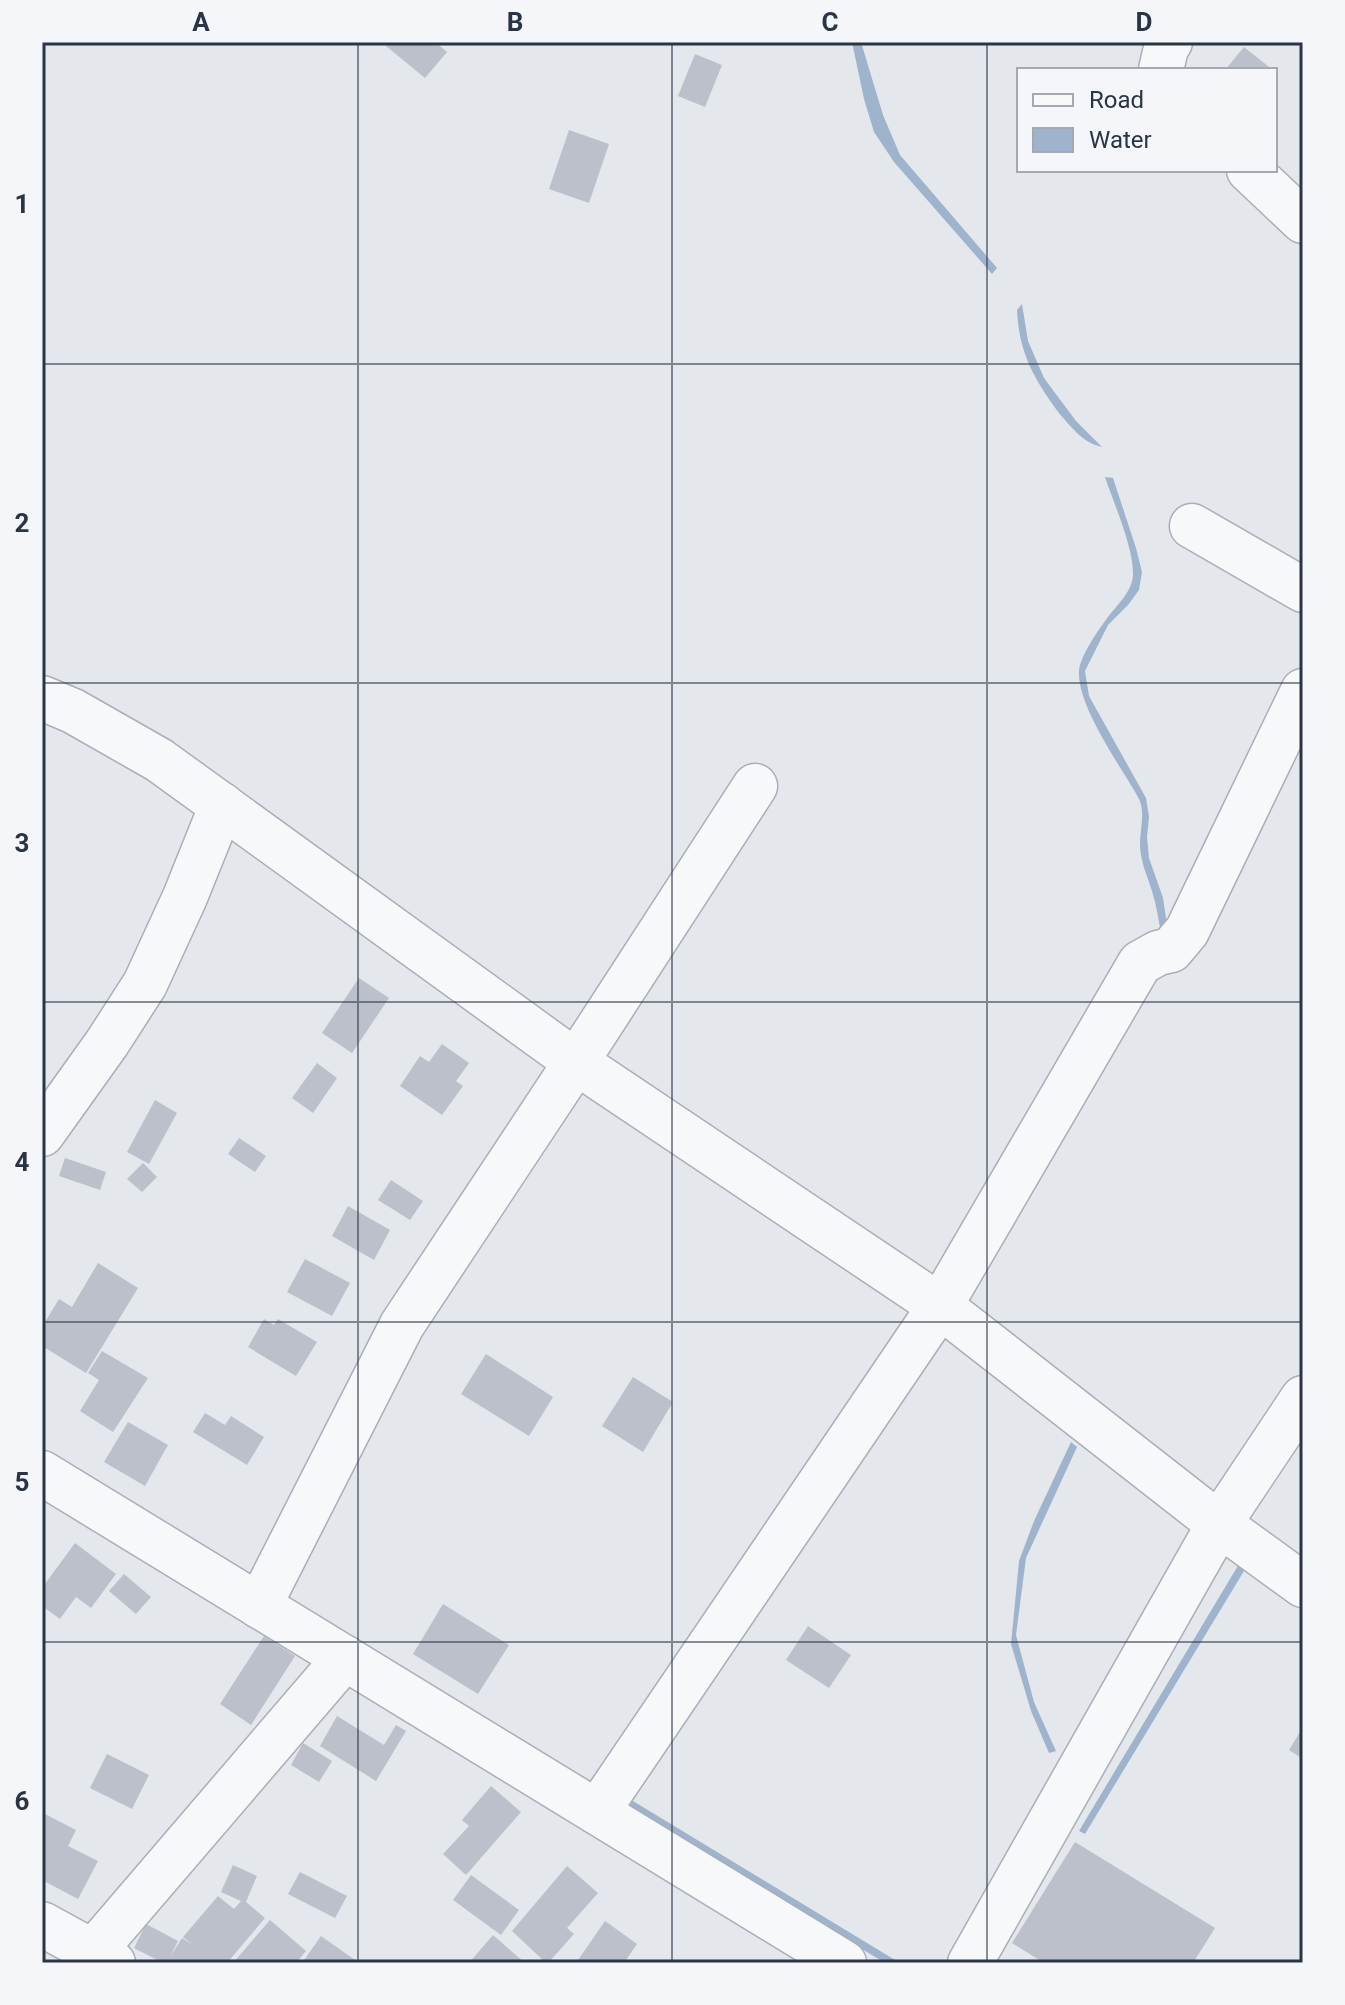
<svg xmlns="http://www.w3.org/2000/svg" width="1345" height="2005" font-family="Roboto,sans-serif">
	<rect width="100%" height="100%" fill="#e4e7ec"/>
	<g fill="#9fb4cc">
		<path d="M 852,42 L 861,42 L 883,115 L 900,155 L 997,268 L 992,274 L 894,162 L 874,132 L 864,99 Z"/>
		<path d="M 1022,304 L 1028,341 L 1044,378 L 1076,421 L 1102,447 C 1083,443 1071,427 1059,413 C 1034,379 1019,353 1017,310 Z"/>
		<path d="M 1105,477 L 1113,478 L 1136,548 L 1142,572 L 1139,590 L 1128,605 L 1108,625 L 1085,671 L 1089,696 L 1146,798 L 1149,817 L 1147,837 L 1149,858 L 1163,898 L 1169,938 L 1162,939 C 1159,923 1157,907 1152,891 C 1147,875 1140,861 1140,844 C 1140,829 1146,811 1138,797 C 1120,765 1077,706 1079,671 C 1080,656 1099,629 1108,617 C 1117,605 1131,593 1133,576 C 1134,548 1114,504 1105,477 Z"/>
		<path d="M 1071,1442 L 1077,1447 L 1026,1558 L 1016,1635 L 1034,1702 L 1056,1751 L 1049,1753 L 1031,1711 L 1011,1644 L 1019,1561 L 1034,1521 Z"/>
		<path d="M 1239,1564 L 1247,1566 L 1085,1834 L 1079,1831 Z"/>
		<path d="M 633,1801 L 900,1963 L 885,1963 L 628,1807 Z"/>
	</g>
	<g fill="#bbc0ca">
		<path d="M 389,42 L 435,42 L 447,52 L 425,78 L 386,46 Z"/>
		<path d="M 1244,47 L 1273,70 L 1225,70 Z"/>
		<path d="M 695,54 L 722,65 L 705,107 L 678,96 Z"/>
		<path d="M 569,130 L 609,144 L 589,203 L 549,189 Z"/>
		<path d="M 359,978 L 389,998 L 352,1053 L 322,1033 Z"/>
		<path d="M 442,1044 L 469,1063 L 456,1081 L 463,1086 L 442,1115 L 400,1086 L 420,1056 L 429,1062 Z"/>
		<path d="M 317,1063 L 337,1078 L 313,1113 L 292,1098 Z"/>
		<path d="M 155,1100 L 177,1113 L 149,1164 L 127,1152 Z"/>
		<path d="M 239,1138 L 266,1156 L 255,1172 L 228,1154 Z"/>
		<path d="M 65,1158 L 106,1172 L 100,1190 L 59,1176 Z"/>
		<path d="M 143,1163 L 157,1177 L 142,1192 L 127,1179 Z"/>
		<path d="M 391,1180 L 423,1201 L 410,1220 L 378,1200 Z"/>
		<path d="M 348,1206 L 390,1230 L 374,1260 L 332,1236 Z"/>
		<path d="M 305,1259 L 350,1283 L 332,1316 L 287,1292 Z"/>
		<path d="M 98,1263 L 138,1288 L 86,1373 L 42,1346 L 42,1327 L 59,1299 L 72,1307 Z"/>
		<path d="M 264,1319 L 274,1325 L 278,1319 L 317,1342 L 296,1376 L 248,1347 Z"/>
		<path d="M 102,1351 L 148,1378 L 113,1432 L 80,1411 L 99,1380 L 88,1373 Z"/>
		<path d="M 486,1354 L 553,1397 L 529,1436 L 461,1394 Z"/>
		<path d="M 633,1377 L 673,1402 L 643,1452 L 602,1426 Z"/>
		<path d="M 205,1413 L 225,1425 L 231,1416 L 264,1437 L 247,1465 L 193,1432 Z"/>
		<path d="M 128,1422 L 168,1445 L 145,1486 L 104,1462 Z"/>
		<path d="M 75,1543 L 116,1574 L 91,1608 L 76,1597 L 60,1619 L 42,1606 L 42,1588 Z"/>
		<path d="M 124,1574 L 151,1597 L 136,1614 L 109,1591 Z"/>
		<path d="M 443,1604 L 509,1645 L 478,1694 L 413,1654 Z"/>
		<path d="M 808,1626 L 851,1655 L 829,1688 L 786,1660 Z"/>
		<path d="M 264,1636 L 295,1656 L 251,1725 L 220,1704 Z"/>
		<path d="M 337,1716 L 384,1745 L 396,1725 L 406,1731 L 376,1781 L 320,1746 Z"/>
		<path d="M 1303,1727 L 1303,1759 L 1289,1750 Z"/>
		<path d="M 303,1743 L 332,1761 L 319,1782 L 291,1765 Z"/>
		<path d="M 107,1754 L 149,1775 L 132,1809 L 90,1788 Z"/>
		<path d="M 491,1786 L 521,1812 L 466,1875 L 443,1854 L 469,1826 L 462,1820 Z"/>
		<path d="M 43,1813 L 76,1830 L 68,1846 L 98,1861 L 78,1899 L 42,1880 Z"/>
		<path d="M 1075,1842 L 1215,1928 L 1193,1963 L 1044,1963 L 1012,1943 Z"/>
		<path d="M 233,1865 L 257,1876 L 246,1902 L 265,1918 L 227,1963 L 163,1963 L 134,1948 L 146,1924 L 178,1941 L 170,1957 L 182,1938 L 193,1945 L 183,1937 L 218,1896 L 234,1909 L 241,1901 L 221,1892 Z"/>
		<path d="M 567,1866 L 598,1893 L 567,1928 L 574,1934 L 548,1963 L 546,1963 L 512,1931 Z"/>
		<path d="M 300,1872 L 347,1896 L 335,1918 L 288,1894 Z"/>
		<path d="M 471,1875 L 519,1910 L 501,1935 L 453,1900 Z"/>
		<path d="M 270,1920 L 306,1951 L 296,1963 L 233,1963 Z"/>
		<path d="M 605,1921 L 637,1944 L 624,1963 L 576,1963 Z"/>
		<path d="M 493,1935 L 525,1963 L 469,1963 Z"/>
		<path d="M 321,1936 L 355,1960 L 353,1963 L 302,1963 Z"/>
	</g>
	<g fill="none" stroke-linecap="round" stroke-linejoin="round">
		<defs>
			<g id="minor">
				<path d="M 1161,70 L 1166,48 L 1170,42"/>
				<path d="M 1249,170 L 1303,221"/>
				<path d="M 1192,526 L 1303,590"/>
				<path d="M 42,698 L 73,711 L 159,760 L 576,1062 L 940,1306 L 1219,1524 L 1303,1585"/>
				<path d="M 42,1134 L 107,1043 L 145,984 L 185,897 L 222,805"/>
				<path d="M 42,1473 L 844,1963"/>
				<path d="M 259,1606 L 402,1325 L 576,1062 L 755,786"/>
				<path d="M 597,1812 L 940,1306 L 1140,963 L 1158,953 L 1171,950 L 1187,931 L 1303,691"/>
				<path d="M 42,1924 L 113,1963"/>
				<path d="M 93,1952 L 345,1658"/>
				<path d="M 970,1963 L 1219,1524 L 1303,1398"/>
			</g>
		</defs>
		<use href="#minor" stroke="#a9aeb7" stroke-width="47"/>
		<use href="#minor" stroke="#f7f8fa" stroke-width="44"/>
	</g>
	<path fill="none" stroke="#2b3445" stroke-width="2" stroke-opacity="0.55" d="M 358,42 L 358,1963M 672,42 L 672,1963M 987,42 L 987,1963M 42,364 L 1303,364M 42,683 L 1303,683M 42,1002 L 1303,1002M 42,1322 L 1303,1322M 42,1642 L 1303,1642"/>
	<rect width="1345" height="2005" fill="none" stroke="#f4f6f9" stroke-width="88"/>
	<rect x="1017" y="68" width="260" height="104" fill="#f4f6f9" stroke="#a4a8b1" stroke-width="2"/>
	<rect x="1033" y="94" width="40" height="12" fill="#f7f8fa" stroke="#a4a8b1" stroke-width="2"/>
	<text x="1089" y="108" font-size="24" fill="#2b3445">Road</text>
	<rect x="1033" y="128" width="40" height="24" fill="#9fb4cc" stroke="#a4a8b1" stroke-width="2"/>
	<text x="1089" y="148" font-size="24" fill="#2b3445">Water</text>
	<rect x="44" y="44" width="1257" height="1917" fill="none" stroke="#2b3445" stroke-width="3"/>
	<g font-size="26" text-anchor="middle" font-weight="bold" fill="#2b3445">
		<text x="201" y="31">A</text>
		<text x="515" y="31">B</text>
		<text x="830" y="31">C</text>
		<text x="1144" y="31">D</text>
		<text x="22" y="213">1</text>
		<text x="22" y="532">2</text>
		<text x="22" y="852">3</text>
		<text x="22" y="1171">4</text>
		<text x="22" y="1491">5</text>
		<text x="22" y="1810">6</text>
	</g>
</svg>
